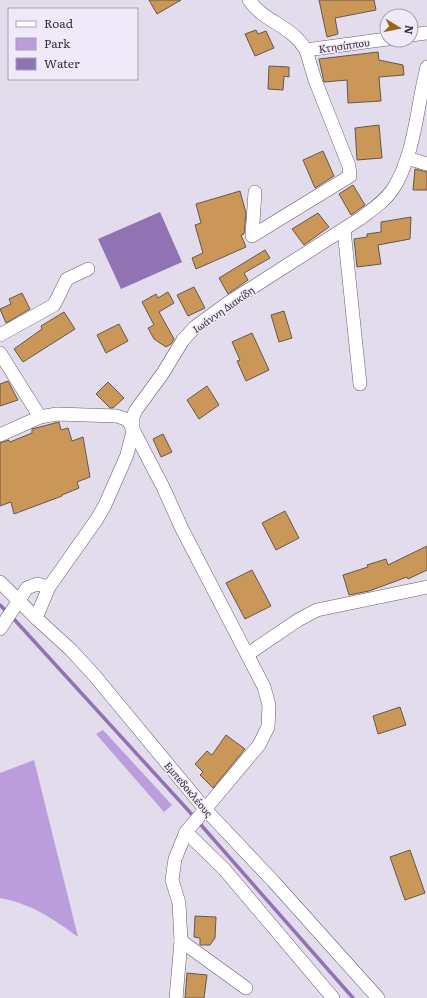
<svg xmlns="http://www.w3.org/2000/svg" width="427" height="998" font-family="Literata,serif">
	<rect width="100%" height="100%" fill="#e3dcec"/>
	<g fill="#bb9ddc">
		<path d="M 103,730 L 172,805 L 164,812 L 96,734 Z"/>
		<path d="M 34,760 L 78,937 C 52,918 32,904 0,898 L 0,773 Z"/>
	</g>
	<path fill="#9172b2" d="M 160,212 L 182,262 L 121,289 L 98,239 Z"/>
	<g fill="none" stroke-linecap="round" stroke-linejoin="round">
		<g stroke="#9172b2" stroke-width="3.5">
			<path d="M 0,605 L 8,613"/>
			<path d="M 12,617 L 187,809 L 353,998"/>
		</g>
	</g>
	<g fill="#ca9759" stroke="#63584b">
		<path d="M 149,0 L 181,0 L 157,14 Z"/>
		<path d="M 319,0 L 374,0 L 376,10 L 335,18 L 338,34 L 327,37 Z"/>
		<path d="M 256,30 L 258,34 L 266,31 L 274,48 L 255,56 L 245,34 Z"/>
		<path d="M 378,52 L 379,60 L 403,65 L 404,75 L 379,77 L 381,101 L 348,103 L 347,80 L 324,82 L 319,59 Z"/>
		<path d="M 269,66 L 289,67 L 289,77 L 284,76 L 283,90 L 268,89 Z"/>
		<path d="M 379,125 L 382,158 L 357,160 L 355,128 Z"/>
		<path d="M 323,151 L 334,176 L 315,188 L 303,160 Z"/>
		<path d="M 415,169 L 427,172 L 427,190 L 413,190 Z"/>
		<path d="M 353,185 L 365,205 L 351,215 L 339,194 Z"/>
		<path d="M 240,191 L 246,213 L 244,234 L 241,235 L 246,247 L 196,269 L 192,258 L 203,253 L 195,225 L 201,223 L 196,204 Z"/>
		<path d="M 318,213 L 329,227 L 304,245 L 292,229 Z"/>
		<path d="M 411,217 L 410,239 L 378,245 L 381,264 L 357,267 L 354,239 L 367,237 L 367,234 L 381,232 L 381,222 Z"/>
		<path d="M 265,250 L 270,258 L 244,273 L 248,280 L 228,294 L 219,278 Z"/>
		<path d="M 194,287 L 205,308 L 188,316 L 177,295 Z"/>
		<path d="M 168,292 L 174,303 L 159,312 L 174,339 L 171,344 L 166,347 L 154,339 L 148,328 L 154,325 L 142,302 L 156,294 L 158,298 Z"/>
		<path d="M 22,293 L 30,309 L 6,323 L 0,309 L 11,304 L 9,299 Z"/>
		<path d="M 284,311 L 292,338 L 279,342 L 271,315 Z"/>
		<path d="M 64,312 L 75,329 L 23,362 L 14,349 L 42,329 L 41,326 Z"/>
		<path d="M 119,324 L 128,341 L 106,353 L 97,335 Z"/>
		<path d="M 252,333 L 269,370 L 246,381 L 237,361 L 240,360 L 232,342 Z"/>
		<path d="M 8,381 L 18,400 L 0,406 L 0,384 Z"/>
		<path d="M 108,382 L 124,398 L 113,408 L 110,408 L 96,394 Z"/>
		<path d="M 207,386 L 219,405 L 199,419 L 187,400 Z"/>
		<path d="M 59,422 L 61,430 L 68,428 L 72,441 L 83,437 L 90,477 L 77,482 L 79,488 L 62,495 L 62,496 L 14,514 L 11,502 L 0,506 L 0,443 L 9,440 L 10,442 L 32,433 L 32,429 Z"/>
		<path d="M 163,434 L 172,452 L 161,457 L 153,439 Z"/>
		<path d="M 285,511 L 299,538 L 276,550 L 262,523 Z"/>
		<path d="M 427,546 L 427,570 L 408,579 L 407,577 L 369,591 L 349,595 L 343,575 L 368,567 L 367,565 L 386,559 L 388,565 Z"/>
		<path d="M 252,570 L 271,606 L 245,619 L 226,583 Z"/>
		<path d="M 400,707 L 406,725 L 378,734 L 373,716 Z"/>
		<path d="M 226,735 L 245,749 L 213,788 L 200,775 L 203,772 L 195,764 L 207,751 L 212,755 Z"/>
		<path d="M 410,850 L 425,893 L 405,900 L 390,857 Z"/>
		<path d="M 195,916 L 216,917 L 215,938 L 210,945 L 200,945 L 200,938 L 194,937 Z"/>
		<path d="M 187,973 L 207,975 L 204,998 L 185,998 Z"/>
	</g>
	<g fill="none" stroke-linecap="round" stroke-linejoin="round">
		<defs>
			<g id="minor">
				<path d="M 249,0 C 265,23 290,24 306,50 L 387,39"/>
				<path d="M 411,35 L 427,33"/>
				<path d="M 407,158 L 427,164"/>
				<path d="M 255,192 L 252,236 L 350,176 L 349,166 L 315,80 L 306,50"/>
				<path d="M 344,230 L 360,384"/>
				<path d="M 0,335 L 54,305 L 67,279 L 88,269"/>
				<path d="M 0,353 L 40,417"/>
				<path d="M 0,435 L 40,417 L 57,414 L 117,416 L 128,420 L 163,487 L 182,529 L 264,687 L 269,705 L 268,727 L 259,745 L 186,832 L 175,859 L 172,880 L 179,903 L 181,941 L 176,998"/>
				<path d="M 0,582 L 36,618 L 71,650 L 94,675 L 205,809 L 273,881 L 378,998"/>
				<path d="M 36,618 L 49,587"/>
				<path d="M 0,629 L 27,588 L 37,584 L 49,587 L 97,519 L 105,505 L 127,455 L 133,431 L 133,416 L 136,410 L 163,373 L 183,340 L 195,327 L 228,303 L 361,218 C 373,209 385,201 393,189 C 415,155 417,105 427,67"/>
				<path d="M 248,654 L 298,620 L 317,610 L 427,587"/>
				<path d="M 186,832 L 224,869 L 333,998"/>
				<path d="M 181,941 L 246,988"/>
			</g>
		</defs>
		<use href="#minor" stroke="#645d6c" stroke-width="14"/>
		<use href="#minor" stroke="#fff" stroke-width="13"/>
	</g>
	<g text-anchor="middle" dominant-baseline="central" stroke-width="3" stroke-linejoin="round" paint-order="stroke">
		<g font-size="10" fill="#363339" stroke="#f0e9fa">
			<text transform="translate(344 45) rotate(-8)">Κτησίππου</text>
			<text transform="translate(223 309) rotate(-35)">Ιωάννη Διακίδη</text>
			<text transform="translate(189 789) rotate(50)">Εμπεδοκλέους</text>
		</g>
	</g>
	<rect x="8" y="8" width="130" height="72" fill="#f0e9fa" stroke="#a6a0ad"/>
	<rect x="16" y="21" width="20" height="6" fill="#ffffff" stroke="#a6a0ad"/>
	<text x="44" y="28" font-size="12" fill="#363339">Road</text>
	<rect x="16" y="38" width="20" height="12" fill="#bb9ddc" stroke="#a6a0ad"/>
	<text x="44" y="48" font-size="12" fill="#363339">Park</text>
	<rect x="16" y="58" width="20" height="12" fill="#9172b2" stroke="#a6a0ad"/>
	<text x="44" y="68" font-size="12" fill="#363339">Water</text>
	<g transform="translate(399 28) rotate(100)"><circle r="19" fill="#f0e9fa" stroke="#a6a0ad"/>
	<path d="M0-3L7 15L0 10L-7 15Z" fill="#99641b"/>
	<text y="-6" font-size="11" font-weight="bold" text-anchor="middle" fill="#363339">N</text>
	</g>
</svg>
